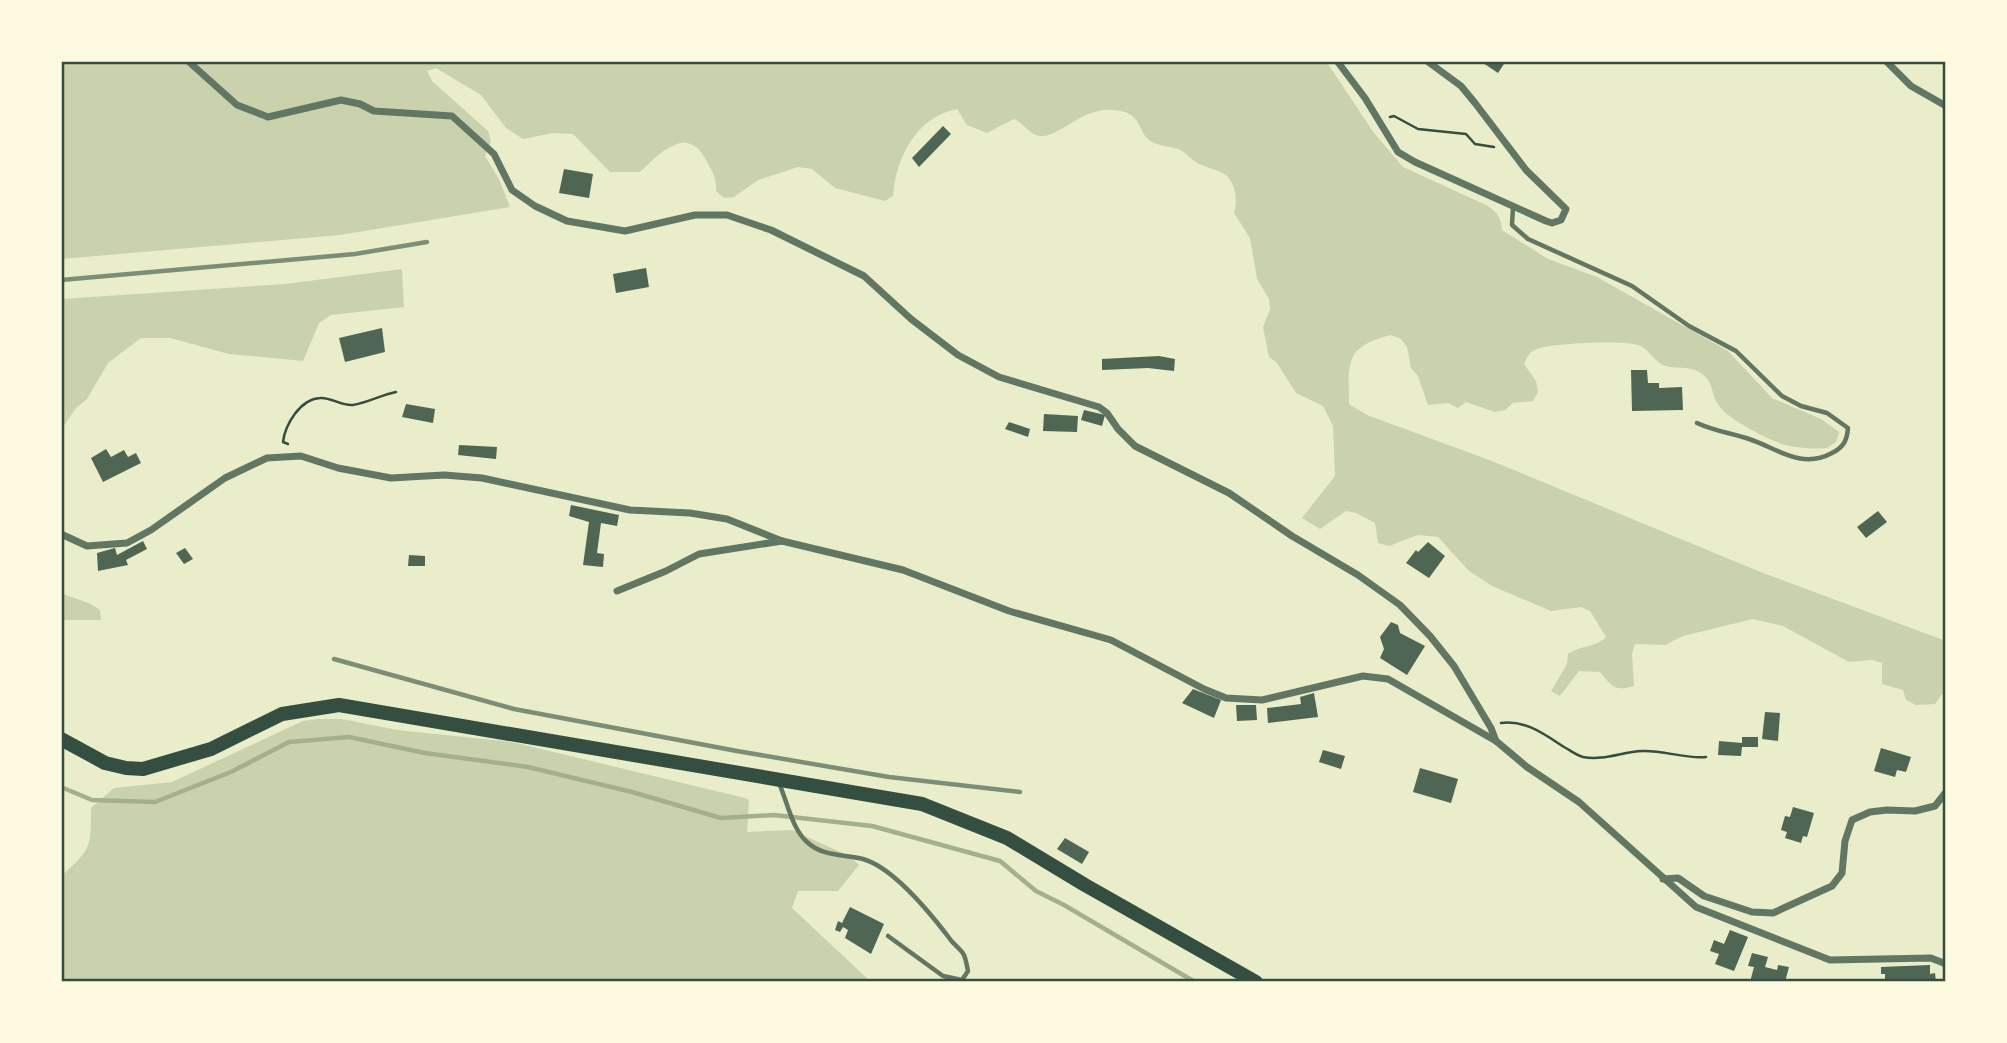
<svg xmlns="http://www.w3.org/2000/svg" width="2007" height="1043" font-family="Quicksand,sans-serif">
	<rect width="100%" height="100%" fill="#e9edc9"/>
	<g fill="#cad2ad">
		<path d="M 61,61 L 1326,61 L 1374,133 L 1403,167 L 1486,205 C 1497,212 1501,217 1502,230 L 1548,259 L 1597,277 L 1728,351 L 1772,398 L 1821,419 L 1839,432 L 1836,442 L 1827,448 C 1813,449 1798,448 1785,445 C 1767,439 1726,419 1717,403 C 1711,391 1713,380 1699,372 C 1688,365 1675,370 1663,365 C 1654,361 1648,348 1638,345 C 1623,340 1552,343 1537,349 C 1530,351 1527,357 1524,364 L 1536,381 L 1538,392 L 1533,401 L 1513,403 L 1505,410 L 1495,412 L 1466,402 L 1458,408 L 1448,403 L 1428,405 L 1418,376 L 1411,368 L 1407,347 L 1401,339 L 1391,335 C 1344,347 1349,361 1349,404 L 1367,415 L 1492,461 L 1763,573 L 1946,641 L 1946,693 L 1941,695 L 1935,704 L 1916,705 L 1906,700 L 1903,690 L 1882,684 L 1882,663 L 1872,660 L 1849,662 L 1783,626 L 1753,619 L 1683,636 L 1665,645 L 1635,644 L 1632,654 L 1634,686 C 1614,692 1612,686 1600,672 L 1579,671 L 1560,696 L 1551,691 L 1567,664 L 1568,654 C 1581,645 1595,648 1606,637 L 1590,611 L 1581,607 L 1551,611 L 1492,586 L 1469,571 L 1438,537 L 1418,535 L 1389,546 L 1378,543 L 1375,523 L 1356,513 L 1346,511 L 1320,529 L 1302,518 L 1335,476 L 1333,426 L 1323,406 L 1296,393 L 1277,363 L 1269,357 L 1263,327 L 1270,309 L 1269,299 L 1257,279 L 1250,238 L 1234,213 C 1238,202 1236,182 1224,174 C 1217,169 1207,168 1199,164 C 1191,160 1186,152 1178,149 C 1169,146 1159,146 1152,142 C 1136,133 1145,112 1113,110 C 1082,107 1057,139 1040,136 C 1028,134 1025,124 1014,119 L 987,133 L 967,125 L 957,109 C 916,117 896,158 893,196 L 885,201 L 835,188 L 812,169 L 798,167 L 758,180 L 734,197 L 724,198 L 716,191 C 717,178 712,171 706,160 C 687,123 659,154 640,172 L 610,172 L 573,134 L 553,133 L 523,139 L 506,128 L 481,95 L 436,68 L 427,71 L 432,81 L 488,131 L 491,141 L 485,156 L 499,179 L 510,207 L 340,235 L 61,259 Z"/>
		<path d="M 402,269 L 404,307 L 331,315 L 319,323 L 303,361 L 229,354 L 170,338 L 141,338 L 108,363 L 87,399 L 76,408 L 61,430 L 61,299 L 285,284 Z"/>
		<path d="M 61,592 C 74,600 88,600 100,610 L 101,620 L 61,620 Z"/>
		<path d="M 318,719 L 342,719 L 397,730 L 512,742 L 745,798 L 749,800 L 747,832 L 792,830 L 849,856 L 859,865 L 838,891 L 798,891 L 792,908 L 871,982 L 61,982 L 61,876 C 91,850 91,847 91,808 L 114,788 L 172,782 L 303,721 Z"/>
	</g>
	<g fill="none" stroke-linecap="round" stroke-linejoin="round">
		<path stroke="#a3b18a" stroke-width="4.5" d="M 61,787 L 92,800 L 155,802 L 231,772 L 289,742 L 349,737 L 425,753 L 528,767 L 632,792 L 721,818 L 774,815 L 872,826 L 1000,861 L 1036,891 L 1064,905 L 1195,982"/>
	</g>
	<g fill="#4f6655">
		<path d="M 1480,61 L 1506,61 L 1498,73 Z"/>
		<path d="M 943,126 L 951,134 L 919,167 L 912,158 Z"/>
		<path d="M 564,169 L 593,174 L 589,198 L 559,193 Z"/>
		<path d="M 646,268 L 649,287 L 616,293 L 613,274 Z"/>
		<path d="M 382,328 L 385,352 L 345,362 L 339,338 Z"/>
		<path d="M 1159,356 L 1175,359 L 1174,371 L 1148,368 L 1102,370 L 1102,359 Z"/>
		<path d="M 1631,370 L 1647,370 L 1648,383 L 1659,383 L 1659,388 L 1682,387 L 1683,410 L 1632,411 Z"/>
		<path d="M 406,404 L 435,409 L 433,423 L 402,417 Z"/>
		<path d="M 1084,410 L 1105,415 L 1102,426 L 1081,420 Z"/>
		<path d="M 1044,414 L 1078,416 L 1077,432 L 1043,431 Z"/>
		<path d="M 1009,422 L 1030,429 L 1028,437 L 1005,429 Z"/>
		<path d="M 459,445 L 497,447 L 496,459 L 458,455 Z"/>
		<path d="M 106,449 L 111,457 L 124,450 L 128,457 L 136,453 L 141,463 L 103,482 L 91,458 Z"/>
		<path d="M 571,505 L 619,515 L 617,526 L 601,523 L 597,553 L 604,554 L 603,567 L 583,565 L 589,522 L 569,516 Z"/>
		<path d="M 1878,511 L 1887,522 L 1866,538 L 1857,527 Z"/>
		<path d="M 143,541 L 147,549 L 126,560 L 128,565 L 98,571 L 97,553 L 115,548 L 117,555 Z"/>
		<path d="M 1428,542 L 1445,556 L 1429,578 L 1406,563 L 1416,550 L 1418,552 Z"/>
		<path d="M 185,548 L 193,559 L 184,564 L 176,553 Z"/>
		<path d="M 409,555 L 425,556 L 425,566 L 408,566 Z"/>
		<path d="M 1391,622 L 1398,625 L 1400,633 L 1425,646 L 1407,675 L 1380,658 L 1384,649 L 1380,637 Z"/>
		<path d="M 1193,689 L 1221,700 L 1214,718 L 1182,703 Z"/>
		<path d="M 1314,693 L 1318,717 L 1268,723 L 1267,708 L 1301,704 L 1300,697 Z"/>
		<path d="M 1236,705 L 1256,705 L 1257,720 L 1237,721 Z"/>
		<path d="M 1765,712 L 1780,713 L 1778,741 L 1762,739 Z"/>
		<path d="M 1742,737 L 1758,737 L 1758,747 L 1742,747 L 1741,756 L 1718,755 L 1719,741 L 1742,743 Z"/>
		<path d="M 1881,748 L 1911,757 L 1906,772 L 1897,770 L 1895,777 L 1874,771 Z"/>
		<path d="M 1323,750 L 1345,756 L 1341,769 L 1319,762 Z"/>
		<path d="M 1420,768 L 1458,779 L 1451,803 L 1413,792 Z"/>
		<path d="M 1793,807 L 1814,813 L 1807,837 L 1803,836 L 1801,843 L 1785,838 L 1787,832 L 1781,830 L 1785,816 L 1790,817 Z"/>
		<path d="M 1065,838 L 1089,852 L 1082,864 L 1057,849 Z"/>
		<path d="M 850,907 L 884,924 L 871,954 L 845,938 L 848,930 L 843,927 L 840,932 L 835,930 L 838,921 L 842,923 Z"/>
		<path d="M 1730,930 L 1748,937 L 1734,971 L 1715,964 L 1719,954 L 1710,951 L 1714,940 L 1724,944 Z"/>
		<path d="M 1752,953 L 1768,957 L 1765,967 L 1777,970 L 1778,965 L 1789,967 L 1785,982 L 1750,982 L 1754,967 L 1748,966 Z"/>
		<path d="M 1930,965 L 1930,974 L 1935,973 L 1936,982 L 1885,982 L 1885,974 L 1881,974 L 1881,967 Z"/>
	</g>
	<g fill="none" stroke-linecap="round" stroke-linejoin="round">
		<g stroke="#344e41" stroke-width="2.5">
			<path d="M 1390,117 L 1394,116 L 1418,129 L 1466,134 L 1475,144 L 1494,147"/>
			<path d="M 288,444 L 283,442 C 285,425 300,399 320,398 C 331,397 341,406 353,405 C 367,403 381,395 396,392"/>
			<path d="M 1501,723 C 1526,720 1544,734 1564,747 C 1570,750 1577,756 1583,757 C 1603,761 1622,752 1642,751 C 1664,750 1684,759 1706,757"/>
		</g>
		<g stroke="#617663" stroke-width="4.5">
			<path d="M 1513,207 L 1512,225 L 1528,239 L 1632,286 L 1689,326 L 1736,351 L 1782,396 L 1801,406 L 1827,413 L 1848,428 C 1847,440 1844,447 1832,453 C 1801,470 1777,448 1749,439 C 1731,433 1714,431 1697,423"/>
			<path d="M 779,783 C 787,801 792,829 807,842 C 823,857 844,854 863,859 C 894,868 931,914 950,939 C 954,945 961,949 964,955 C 966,960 967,966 968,971 L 962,980 L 943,976 L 888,936"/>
		</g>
		<g stroke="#617663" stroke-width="7">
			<path d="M 188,61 L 237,105 L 268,117 L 341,100 L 360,104 L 374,111 L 452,116 L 494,154 L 512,190 L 535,206 L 567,221 L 625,231 L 695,215 L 727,215 L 771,230 L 864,276 L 911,319 L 958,355 L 999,377 L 1099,407 L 1107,413 L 1118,429 L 1135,446 L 1229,493 L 1292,536 L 1358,575 L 1400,605 L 1430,636 L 1454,666 L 1491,728 L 1496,741"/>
			<path d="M 1337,61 L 1365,98 L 1398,152 L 1415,162 L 1546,221 L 1552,223 L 1561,220 L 1566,209 L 1526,170 L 1475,103 L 1461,86 L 1427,61"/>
			<path d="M 1886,61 L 1911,86 L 1946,106"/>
			<path d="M 61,534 L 87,546 L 127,543 L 151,530 L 225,478 L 267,458 L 301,456 L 338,468 L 391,478 L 444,475 L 482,478 L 630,510 L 690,513 L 727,519 L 782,541 L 903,570 L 1009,611 L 1111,640 L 1204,689 L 1226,698 L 1262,700 L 1363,676 L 1388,679 L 1496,741 L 1527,767 L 1579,802 L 1696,907 L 1830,960 L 1931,958 L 1946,964"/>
			<path d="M 617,591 L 666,571 L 699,554 L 782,541"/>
			<path d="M 1663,879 L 1678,878 L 1704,896 L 1752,912 L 1773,913 L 1832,886 L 1842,873 L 1845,841 L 1852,820 L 1870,812 L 1887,810 L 1915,811 L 1935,806 L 1946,792"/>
		</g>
		<path stroke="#344e41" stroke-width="14" d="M 61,739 L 105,763 L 126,768 L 143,769 L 211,749 L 282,714 L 339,705 L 922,804 L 1007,838 L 1085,885 L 1256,982"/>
		<g stroke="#7c8e77" stroke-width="4.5">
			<path d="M 61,280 L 355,254 L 427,242"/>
			<path d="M 334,659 L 514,709 L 737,751 L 889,777 L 1020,792"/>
		</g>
	</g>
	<rect width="2007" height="1043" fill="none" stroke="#fefae0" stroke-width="126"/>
	<rect x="63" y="63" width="1881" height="917" fill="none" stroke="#344e41" stroke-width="2.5"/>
</svg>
